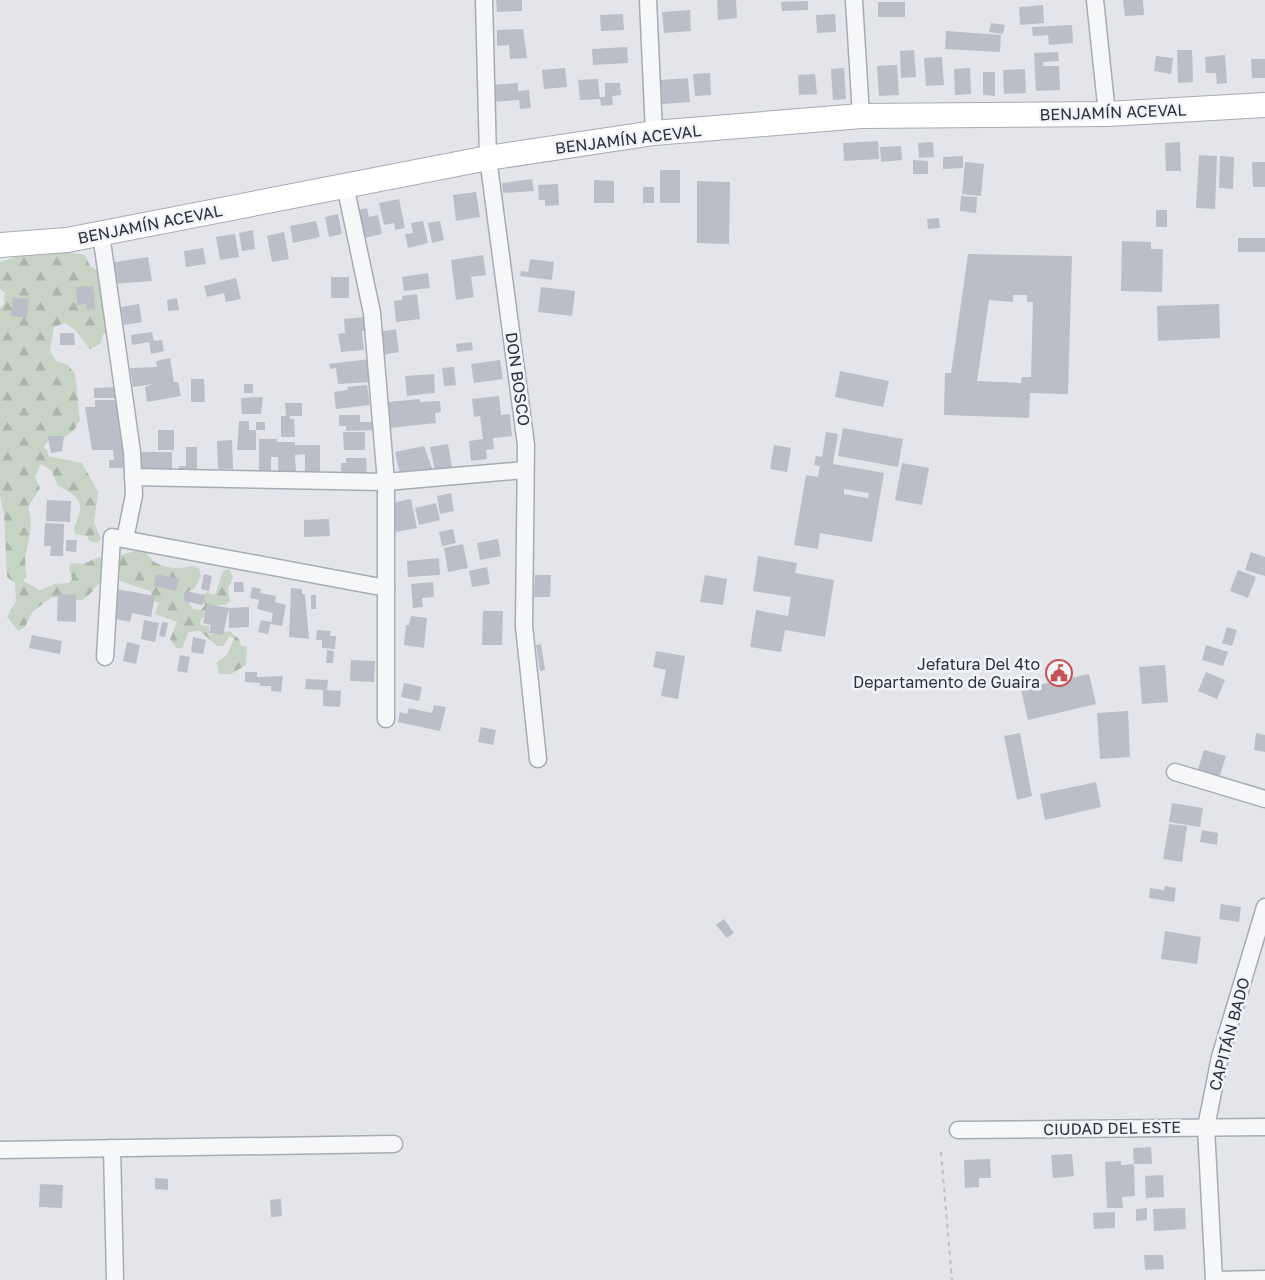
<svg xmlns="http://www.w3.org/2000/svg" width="1265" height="1280" font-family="'Golos Text',sans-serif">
	<defs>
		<pattern id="forest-firs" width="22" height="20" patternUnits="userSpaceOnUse" patternTransform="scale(1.5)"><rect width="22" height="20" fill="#c7d4c5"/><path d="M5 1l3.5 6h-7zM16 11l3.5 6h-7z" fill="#abb6aa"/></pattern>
	</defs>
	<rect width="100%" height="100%" fill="#e3e5ea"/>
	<path fill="url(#forest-firs)" d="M 62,251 L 85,255 L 90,266 L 102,274 L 115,332 L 103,334 L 100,344 L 90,349 L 75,330 L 65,323 L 54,327 L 50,351 L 56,361 L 68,365 L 75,374 L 80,420 L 74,430 L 65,437 L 54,438 L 45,444 L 44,449 L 47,449 L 48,456 L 82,463 L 98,492 L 94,522 L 101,539 L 97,543 L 90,541 L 87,536 L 75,534 L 74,528 C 85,503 82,498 58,486 L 51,470 L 41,464 L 35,477 L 40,488 L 28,507 C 37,534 20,551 27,576 L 23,581 L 40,590 L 55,584 L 69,583 L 72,579 L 69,567 L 72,563 L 83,564 L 99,557 L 104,560 L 142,549 C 148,553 151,561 156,563 C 169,569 179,569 193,566 L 199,568 L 201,577 L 194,589 L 189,591 L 187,600 L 193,609 L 201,610 L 205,605 L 202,595 L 208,592 L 215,595 L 223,571 L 229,569 L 233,577 L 228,589 L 230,601 L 225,605 L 210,606 L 200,622 L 201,625 L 209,626 L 209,635 L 230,631 L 239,639 L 241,645 L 247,647 L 246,665 L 231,674 L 219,674 L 217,662 L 227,655 L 234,639 L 230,636 L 223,646 L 217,646 L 200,631 L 189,632 L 182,648 L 176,648 L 170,639 L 177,622 L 155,614 L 159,603 L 154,601 L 150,591 L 117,580 L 102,580 C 77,609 87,599 52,597 L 33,611 L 24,628 L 18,631 L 7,617 L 16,601 L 15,583 L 7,577 L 4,514 L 0,496 L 0,309 L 4,305 L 5,293 L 0,289 L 0,262 L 25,254 Z"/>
	<g fill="#bbbec7" fill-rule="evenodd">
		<path d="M 496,0 L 522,0 L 522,11 L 497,12 Z"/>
		<path d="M 717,0 L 736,0 L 737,18 L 718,20 Z"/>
		<path d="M 1123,0 L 1143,0 L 1144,15 L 1125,16 Z"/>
		<path d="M 808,1 L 808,10 L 782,11 L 781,2 Z"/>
		<rect x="878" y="2" width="27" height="15"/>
		<path d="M 1043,5 L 1044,23 L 1020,25 L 1019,7 Z"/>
		<path d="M 690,10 L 691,31 L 664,33 L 662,12 Z"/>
		<path d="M 623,14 L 624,30 L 601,31 L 600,15 Z"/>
		<path d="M 835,14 L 836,32 L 817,33 L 816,15 Z"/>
		<path d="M 991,23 L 1005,25 L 1003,34 L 989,32 Z"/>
		<path d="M 1072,25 L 1073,43 L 1049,45 L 1048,35 L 1033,36 L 1032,27 Z"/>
		<path d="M 523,29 L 527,58 L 510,59 L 509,45 L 497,46 L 497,30 Z"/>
		<path d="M 946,31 L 1001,35 L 1000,52 L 945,49 Z"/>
		<path d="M 627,47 L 628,63 L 593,65 L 592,49 Z"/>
		<path d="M 914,50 L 916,77 L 901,78 L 900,51 Z"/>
		<path d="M 1177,50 L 1192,50 L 1193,82 L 1178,83 Z"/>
		<path d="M 1058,52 L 1059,61 L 1043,62 L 1043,66 L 1059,66 L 1060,90 L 1036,91 L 1034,53 Z"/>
		<path d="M 1225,55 L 1227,83 L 1217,84 L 1216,73 L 1206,73 L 1205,57 Z"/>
		<path d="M 1156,56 L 1173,58 L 1171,74 L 1154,71 Z"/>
		<path d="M 942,57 L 944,85 L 926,86 L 924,58 Z"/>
		<path d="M 1251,59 L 1265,59 L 1265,78 L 1252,78 Z"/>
		<path d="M 897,65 L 899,95 L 879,96 L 877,66 Z"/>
		<path d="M 565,68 L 567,87 L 544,89 L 542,70 Z"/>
		<path d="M 844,68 L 846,99 L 833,100 L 831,69 Z"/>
		<path d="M 970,68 L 971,94 L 955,95 L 954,69 Z"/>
		<path d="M 1025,69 L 1026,93 L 1004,94 L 1003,70 Z"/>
		<path d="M 983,72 L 995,72 L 995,96 L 983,95 Z"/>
		<path d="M 710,73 L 711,95 L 695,96 L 693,74 Z"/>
		<path d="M 815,74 L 817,94 L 799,95 L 798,75 Z"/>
		<path d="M 688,78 L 690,102 L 662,104 L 661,80 Z"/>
		<path d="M 598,79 L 600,99 L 580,100 L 578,80 Z"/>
		<path d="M 518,83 L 518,91 L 529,90 L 531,108 L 520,109 L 519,100 L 493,102 L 492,85 Z"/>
		<path d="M 605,83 L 620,83 L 621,95 L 612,96 L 613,105 L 601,106 L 600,97 L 605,97 Z"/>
		<path d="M 878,141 L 879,159 L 844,161 L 843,143 Z"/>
		<path d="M 933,142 L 934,157 L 919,158 L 918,143 Z"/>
		<path d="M 1180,142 L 1181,171 L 1166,171 L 1165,143 Z"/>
		<path d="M 901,146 L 902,160 L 881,162 L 880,147 Z"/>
		<path d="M 1199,155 L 1217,156 L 1215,209 L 1196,208 Z"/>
		<path d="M 963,156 L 963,168 L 943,169 L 943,157 Z"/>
		<path d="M 1220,156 L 1234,157 L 1233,189 L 1219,188 Z"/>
		<path d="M 913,160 L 928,161 L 928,174 L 913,174 Z"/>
		<path d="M 965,162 L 984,164 L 981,196 L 962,194 Z"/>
		<path d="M 1252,162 L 1265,162 L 1265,187 L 1253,187 Z"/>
		<rect x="660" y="170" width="20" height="33"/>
		<path d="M 532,179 L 534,191 L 503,193 L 502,183 Z"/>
		<path d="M 594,180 L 614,181 L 614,203 L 594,203 Z"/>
		<path d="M 697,181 L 730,182 L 729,244 L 697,243 Z"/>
		<path d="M 558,184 L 559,205 L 545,206 L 545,200 L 539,200 L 538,185 Z"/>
		<rect x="643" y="187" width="11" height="16"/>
		<path d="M 476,192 L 480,217 L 456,221 L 453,195 Z"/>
		<path d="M 961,196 L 977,197 L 976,213 L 960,211 Z"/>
		<path d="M 399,199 L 405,228 L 395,230 L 394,223 L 384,225 L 379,203 Z"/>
		<path d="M 367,208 L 369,217 L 378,215 L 382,234 L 360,239 L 354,211 Z"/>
		<rect x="1156" y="210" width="11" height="17"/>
		<path d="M 338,214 L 342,234 L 329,237 L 325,217 Z"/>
		<path d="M 939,218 L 940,228 L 928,229 L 927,219 Z"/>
		<path d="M 316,221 L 320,237 L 293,243 L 290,226 Z"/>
		<path d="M 423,221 L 428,243 L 408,248 L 405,234 L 413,233 L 411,223 Z"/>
		<path d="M 440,221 L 444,240 L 432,243 L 428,223 Z"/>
		<path d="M 253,230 L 255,249 L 242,251 L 239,233 Z"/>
		<path d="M 284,232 L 289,259 L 272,262 L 267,236 Z"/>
		<path d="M 235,234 L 239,257 L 220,260 L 216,237 Z"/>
		<rect x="1238" y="238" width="27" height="14"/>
		<path d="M 1122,241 L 1151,242 L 1151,249 L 1163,249 L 1162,292 L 1121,291 Z"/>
		<path d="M 203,248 L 206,264 L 186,267 L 184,251 Z"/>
		<path d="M 968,254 L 1072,256 L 1068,394 L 1030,393 L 1029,418 L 944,415 L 945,373 L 951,373 ZM 1013,295 L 1027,295 L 1027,302 L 1033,302 L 1031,377 L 1022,377 L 1021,383 L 977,381 L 989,300 L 1013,302 Z"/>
		<path d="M 483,255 L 486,275 L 471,277 L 474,297 L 456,300 L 451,260 Z"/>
		<path d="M 148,257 L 152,281 L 112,284 L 109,263 Z"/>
		<path d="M 530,259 L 554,262 L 552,280 L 520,276 L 521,271 L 528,272 Z"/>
		<path d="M 428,273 L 430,288 L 404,291 L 402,277 Z"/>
		<rect x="331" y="277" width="18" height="21"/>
		<path d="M 236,278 L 241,299 L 226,302 L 224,293 L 207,297 L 204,286 Z"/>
		<path d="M 93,286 L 95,309 L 87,310 L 86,304 L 77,305 L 76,287 Z"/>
		<path d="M 541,287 L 575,291 L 572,316 L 538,312 Z"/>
		<path d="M 417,294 L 420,319 L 396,322 L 394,301 L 402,300 L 402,296 Z"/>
		<path d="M 13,298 L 29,299 L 27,318 L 11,316 Z"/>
		<path d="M 177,298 L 179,310 L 168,311 L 167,300 Z"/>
		<path d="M 139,304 L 142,322 L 124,325 L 121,307 Z"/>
		<path d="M 1219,304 L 1220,338 L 1158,341 L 1157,306 Z"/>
		<path d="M 364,317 L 365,331 L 362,331 L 364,350 L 341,352 L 338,334 L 345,333 L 344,319 Z"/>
		<path d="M 396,329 L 399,352 L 382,355 L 379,332 Z"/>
		<path d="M 152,332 L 154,341 L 162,340 L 164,351 L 151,354 L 149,342 L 132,345 L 131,335 Z"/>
		<path d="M 60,333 L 74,333 L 75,345 L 60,345 Z"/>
		<path d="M 472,342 L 473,350 L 457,352 L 456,344 Z"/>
		<path d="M 170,358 L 174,382 L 178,382 L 181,396 L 147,402 L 145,387 L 153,384 L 133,387 L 130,368 L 157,367 L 156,361 Z"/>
		<path d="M 370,359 L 373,382 L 338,384 L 336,368 L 330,369 L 329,364 Z"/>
		<path d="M 500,360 L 503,379 L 474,383 L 471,364 Z"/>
		<path d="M 454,367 L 456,385 L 444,386 L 442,368 Z"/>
		<path d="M 840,371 L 889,381 L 883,407 L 835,397 Z"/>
		<path d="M 434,374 L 435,393 L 407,396 L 405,376 Z"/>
		<path d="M 191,379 L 204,379 L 205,402 L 191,402 Z"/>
		<rect x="244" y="384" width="9" height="9"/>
		<path d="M 367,385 L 370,405 L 336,409 L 334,392 L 348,390 L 347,387 Z"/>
		<path d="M 118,387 L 118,398 L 94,398 L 94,388 Z"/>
		<path d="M 499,396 L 501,415 L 510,414 L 512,436 L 493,438 L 494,449 L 486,450 L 487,459 L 471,461 L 469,441 L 483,439 L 480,416 L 474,417 L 472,399 Z"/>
		<path d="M 263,397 L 261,414 L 242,414 L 241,398 Z"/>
		<path d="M 420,399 L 420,402 L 440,401 L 441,412 L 435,413 L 436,423 L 390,428 L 388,402 Z"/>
		<path d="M 95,400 L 123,400 L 123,468 L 109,468 L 109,460 L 114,460 L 113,450 L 92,450 L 85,407 L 95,407 Z"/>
		<path d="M 285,403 L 302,403 L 302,416 L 290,416 L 290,419 L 294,419 L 295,437 L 281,437 L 281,416 L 286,416 Z"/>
		<path d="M 339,415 L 360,415 L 360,422 L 377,422 L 377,430 L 346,431 L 346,426 L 339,426 Z"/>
		<path d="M 239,421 L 249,421 L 249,430 L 256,430 L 256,450 L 237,450 Z"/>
		<rect x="256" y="422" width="9" height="8"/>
		<path d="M 843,428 L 903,439 L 898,467 L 838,456 Z"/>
		<rect x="158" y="430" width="16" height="20"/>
		<path d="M 343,432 L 365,432 L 365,450 L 344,450 Z"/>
		<path d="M 826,432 L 838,434 L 833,464 L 884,473 L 872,542 L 820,533 L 818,549 L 794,545 L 806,475 L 818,477 L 820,466 L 814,465 L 816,456 L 822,457 ZM 844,489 L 869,493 L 868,498 L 844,494 Z"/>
		<path d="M 48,436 L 64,436 L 62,451 L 51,453 Z"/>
		<path d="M 259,439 L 277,439 L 277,442 L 295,442 L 295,445 L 320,445 L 320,479 L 305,479 L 305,454 L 295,455 L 296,473 L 278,474 L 278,457 L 271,457 L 271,472 L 259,473 Z"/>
		<path d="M 232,440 L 233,469 L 218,469 L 217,441 Z"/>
		<path d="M 448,444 L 452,467 L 435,471 L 430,447 Z"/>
		<path d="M 774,445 L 791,448 L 787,472 L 770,469 Z"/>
		<path d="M 424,446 L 433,471 L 401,479 L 395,452 Z"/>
		<path d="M 186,447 L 197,447 L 197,475 L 179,475 L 179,466 L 186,466 Z"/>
		<path d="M 141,452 L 172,452 L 172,470 L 141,476 Z"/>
		<path d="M 346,458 L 366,458 L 367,477 L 341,477 L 341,463 L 346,463 Z"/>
		<path d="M 902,463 L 929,468 L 922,505 L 895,500 Z"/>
		<path d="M 451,493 L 454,511 L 440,514 L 437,496 Z"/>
		<path d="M 411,499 L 417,528 L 396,532 L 391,503 Z"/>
		<path d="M 47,500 L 71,501 L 70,522 L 46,521 Z"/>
		<path d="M 436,503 L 440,520 L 419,525 L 415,508 Z"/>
		<path d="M 329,519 L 330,536 L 304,537 L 304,520 Z"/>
		<path d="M 45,523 L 64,524 L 63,556 L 50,556 L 51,546 L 44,546 Z"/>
		<path d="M 453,529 L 456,543 L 442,546 L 439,532 Z"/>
		<path d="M 498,539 L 501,556 L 480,560 L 477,543 Z"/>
		<path d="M 66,540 L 77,540 L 76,552 L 66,551 Z"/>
		<path d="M 463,544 L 468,568 L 448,572 L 444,548 Z"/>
		<path d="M 1251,552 L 1265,557 L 1265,576 L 1245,570 Z"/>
		<path d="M 758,556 L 797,563 L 795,573 L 834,580 L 825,637 L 785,630 L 781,652 L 750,647 L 756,610 L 788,616 L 791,597 L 753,591 Z"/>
		<path d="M 439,558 L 440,575 L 408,577 L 407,561 Z"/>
		<path d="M 487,567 L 490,584 L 472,587 L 469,571 Z"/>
		<path d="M 1238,570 L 1256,577 L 1248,598 L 1230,591 Z"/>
		<path d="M 156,574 L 179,579 L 176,591 L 154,586 Z"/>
		<path d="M 204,574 L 212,576 L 209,591 L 201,589 Z"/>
		<path d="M 535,575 L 551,575 L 550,597 L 534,597 Z"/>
		<path d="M 705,575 L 727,579 L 723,605 L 700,602 Z"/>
		<path d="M 234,582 L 243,582 L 244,592 L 234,592 Z"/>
		<path d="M 433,582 L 434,597 L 422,598 L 423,607 L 413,608 L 411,584 Z"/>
		<path d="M 252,587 L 261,589 L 260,593 L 276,596 L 275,602 L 286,605 L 282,626 L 271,624 L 273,613 L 257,609 L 259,600 L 250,598 Z"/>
		<path d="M 291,588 L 302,589 L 302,594 L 305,594 L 309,639 L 289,637 Z"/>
		<path d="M 117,589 L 155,596 L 151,617 L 132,613 L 130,622 L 111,618 Z"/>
		<path d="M 185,591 L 205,595 L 203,605 L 183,601 Z"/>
		<path d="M 58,594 L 76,595 L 76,622 L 57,621 Z"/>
		<rect x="311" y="595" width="5" height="14"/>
		<path d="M 207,604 L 229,608 L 223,635 L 209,633 L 211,625 L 203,623 Z"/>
		<path d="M 249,607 L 249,627 L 229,628 L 229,608 Z"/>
		<path d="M 483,611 L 503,611 L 502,645 L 482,645 Z"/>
		<path d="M 411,616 L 427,618 L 424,648 L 404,645 L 406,625 L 409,625 Z"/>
		<path d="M 144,620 L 159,623 L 155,642 L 141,639 Z"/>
		<path d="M 261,620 L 271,622 L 268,634 L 258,632 Z"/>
		<path d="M 162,622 L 168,623 L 165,637 L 159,636 Z"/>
		<path d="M 1227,627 L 1237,630 L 1232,646 L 1222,643 Z"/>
		<path d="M 317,630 L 331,631 L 330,636 L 336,636 L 335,649 L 322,648 L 322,640 L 316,640 Z"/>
		<path d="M 32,635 L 62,641 L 60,654 L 29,648 Z"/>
		<path d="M 193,637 L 206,640 L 203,654 L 191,652 Z"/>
		<path d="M 127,642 L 140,645 L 136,664 L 123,661 Z"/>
		<path d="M 541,644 L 545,670 L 540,671 L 536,645 Z"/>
		<path d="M 1206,645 L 1228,652 L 1223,666 L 1202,660 Z"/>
		<path d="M 327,650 L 334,651 L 333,663 L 326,663 Z"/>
		<path d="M 656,651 L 685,656 L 678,699 L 661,696 L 666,670 L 653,667 Z"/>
		<path d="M 180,655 L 190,657 L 187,673 L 177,671 Z"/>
		<path d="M 351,660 L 375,661 L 374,682 L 350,681 Z"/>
		<path d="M 1165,665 L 1168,702 L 1142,704 L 1139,667 Z"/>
		<path d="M 245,672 L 257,672 L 257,677 L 283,676 L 281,692 L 271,691 L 271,686 L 260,686 L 260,683 L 245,682 Z"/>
		<path d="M 1206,672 L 1225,680 L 1217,699 L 1198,691 Z"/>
		<path d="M 1089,674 L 1096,704 L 1028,720 L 1021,689 Z"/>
		<path d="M 306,679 L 328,680 L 327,690 L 341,691 L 340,707 L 323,706 L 323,690 L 305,689 Z"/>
		<path d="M 404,683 L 422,687 L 419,701 L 401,697 Z"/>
		<path d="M 434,705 L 446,707 L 440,731 L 398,722 L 400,712 L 407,714 L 409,708 L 432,713 Z"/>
		<path d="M 1128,711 L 1130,757 L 1100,759 L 1097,713 Z"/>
		<path d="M 481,727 L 496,730 L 493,745 L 478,742 Z"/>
		<path d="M 1020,733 L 1032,796 L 1017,800 L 1004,736 Z"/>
		<path d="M 1256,733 L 1265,735 L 1265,752 L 1254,750 Z"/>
		<path d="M 1204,750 L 1226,756 L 1218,782 L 1196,775 Z"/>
		<path d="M 1096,782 L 1101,807 L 1045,820 L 1040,794 Z"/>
		<path d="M 1172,803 L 1203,808 L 1200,827 L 1169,822 Z"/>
		<path d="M 1169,824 L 1187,826 L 1182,862 L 1163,859 Z"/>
		<path d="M 1202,830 L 1218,833 L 1217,845 L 1200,842 Z"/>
		<path d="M 1165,886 L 1176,888 L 1174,902 L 1149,898 L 1150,888 L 1164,890 Z"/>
		<path d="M 1221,904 L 1241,907 L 1239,922 L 1219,919 Z"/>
		<path d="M 724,919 L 734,933 L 727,938 L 716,925 Z"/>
		<path d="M 1165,931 L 1201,937 L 1197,964 L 1161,959 Z"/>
		<path d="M 1151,1147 L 1152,1164 L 1134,1164 L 1133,1148 Z"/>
		<path d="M 1072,1154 L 1074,1176 L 1053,1178 L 1051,1155 Z"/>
		<path d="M 990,1159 L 991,1178 L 979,1178 L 979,1187 L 965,1188 L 964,1160 Z"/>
		<path d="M 1121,1161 L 1121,1165 L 1134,1164 L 1135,1196 L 1122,1197 L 1123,1208 L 1107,1208 L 1105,1162 Z"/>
		<path d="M 1163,1175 L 1164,1197 L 1146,1198 L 1145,1176 Z"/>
		<path d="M 155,1178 L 168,1179 L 168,1190 L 155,1189 Z"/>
		<path d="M 40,1184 L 63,1185 L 62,1208 L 39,1207 Z"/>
		<path d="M 281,1199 L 282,1216 L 271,1217 L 270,1200 Z"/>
		<path d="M 1147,1208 L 1147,1220 L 1136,1221 L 1136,1209 Z"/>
		<path d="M 1185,1208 L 1186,1229 L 1154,1231 L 1153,1209 Z"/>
		<path d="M 1115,1212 L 1115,1228 L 1094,1229 L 1093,1213 Z"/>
		<path d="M 1144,1255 L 1163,1255 L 1164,1269 L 1145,1270 Z"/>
	</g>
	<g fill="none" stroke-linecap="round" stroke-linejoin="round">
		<defs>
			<g id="street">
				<path d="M 484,0 L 488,158 L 526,445 L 524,626 L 538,759"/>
				<path d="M 648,0 L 654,133"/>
				<path d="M 854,0 L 861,116"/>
				<path d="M 1095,0 L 1107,114"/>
				<path d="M 345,185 L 372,313 L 386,482 L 386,719"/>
				<path d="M 101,234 L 132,452 L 134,495 L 125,539"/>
				<path d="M 133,477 L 386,482 L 525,470"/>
				<path d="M 105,657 L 112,537 L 386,588"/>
				<path d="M 1175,772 L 1265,799"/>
				<path d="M 1265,907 L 1220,1057 L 1206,1127 L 1214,1280 L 1265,1279"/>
				<path d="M 958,1130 L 1265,1127"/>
				<path d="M 112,1148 L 115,1280"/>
				<path d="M 0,1150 L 394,1144"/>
			</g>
			<path id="secondary" d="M 0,245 L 67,240 L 488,158 L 654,133 L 861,116 L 1107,114 L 1265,105"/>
		</defs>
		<use href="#street" stroke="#a8abb4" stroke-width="19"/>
		<use href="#secondary" stroke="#a8abb4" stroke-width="26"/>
		<path stroke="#bdc0c6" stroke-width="2" stroke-dasharray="4.5 4.5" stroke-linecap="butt" d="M 941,1152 L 952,1280"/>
		<use href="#street" stroke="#f6f7f9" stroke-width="16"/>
		<use href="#secondary" stroke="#fff" stroke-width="24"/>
	</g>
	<defs>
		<symbol id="civic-ring" viewBox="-11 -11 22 22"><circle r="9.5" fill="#f3f4f8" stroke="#c65255" stroke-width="1.5"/><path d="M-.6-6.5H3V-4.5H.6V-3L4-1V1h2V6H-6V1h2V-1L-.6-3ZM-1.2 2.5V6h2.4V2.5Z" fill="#c65255"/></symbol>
	</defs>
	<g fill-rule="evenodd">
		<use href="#civic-ring" x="1044" y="658" width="30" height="30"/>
	</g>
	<g text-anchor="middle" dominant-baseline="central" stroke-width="5" stroke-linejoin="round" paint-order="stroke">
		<g font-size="16" fill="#2c3142" stroke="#f3f4f8">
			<text transform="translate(1113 112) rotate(-2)">BENJAMÍN ACEVAL</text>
			<text transform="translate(628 139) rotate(-7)">BENJAMÍN ACEVAL</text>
			<text transform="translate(150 224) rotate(-11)">BENJAMÍN ACEVAL</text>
			<text transform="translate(518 379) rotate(82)">DON BOSCO</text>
			<text transform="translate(1229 1034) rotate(-75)">CAPITÁN BADO</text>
			<text transform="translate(1112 1128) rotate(-1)">CIUDAD DEL ESTE</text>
		</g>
		<g font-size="16" fill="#2c3142" stroke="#f3f4f8" text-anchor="end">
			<text x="1040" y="664">Jefatura Del 4to<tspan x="1040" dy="18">Departamento de Guaira</tspan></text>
		</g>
	</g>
</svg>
